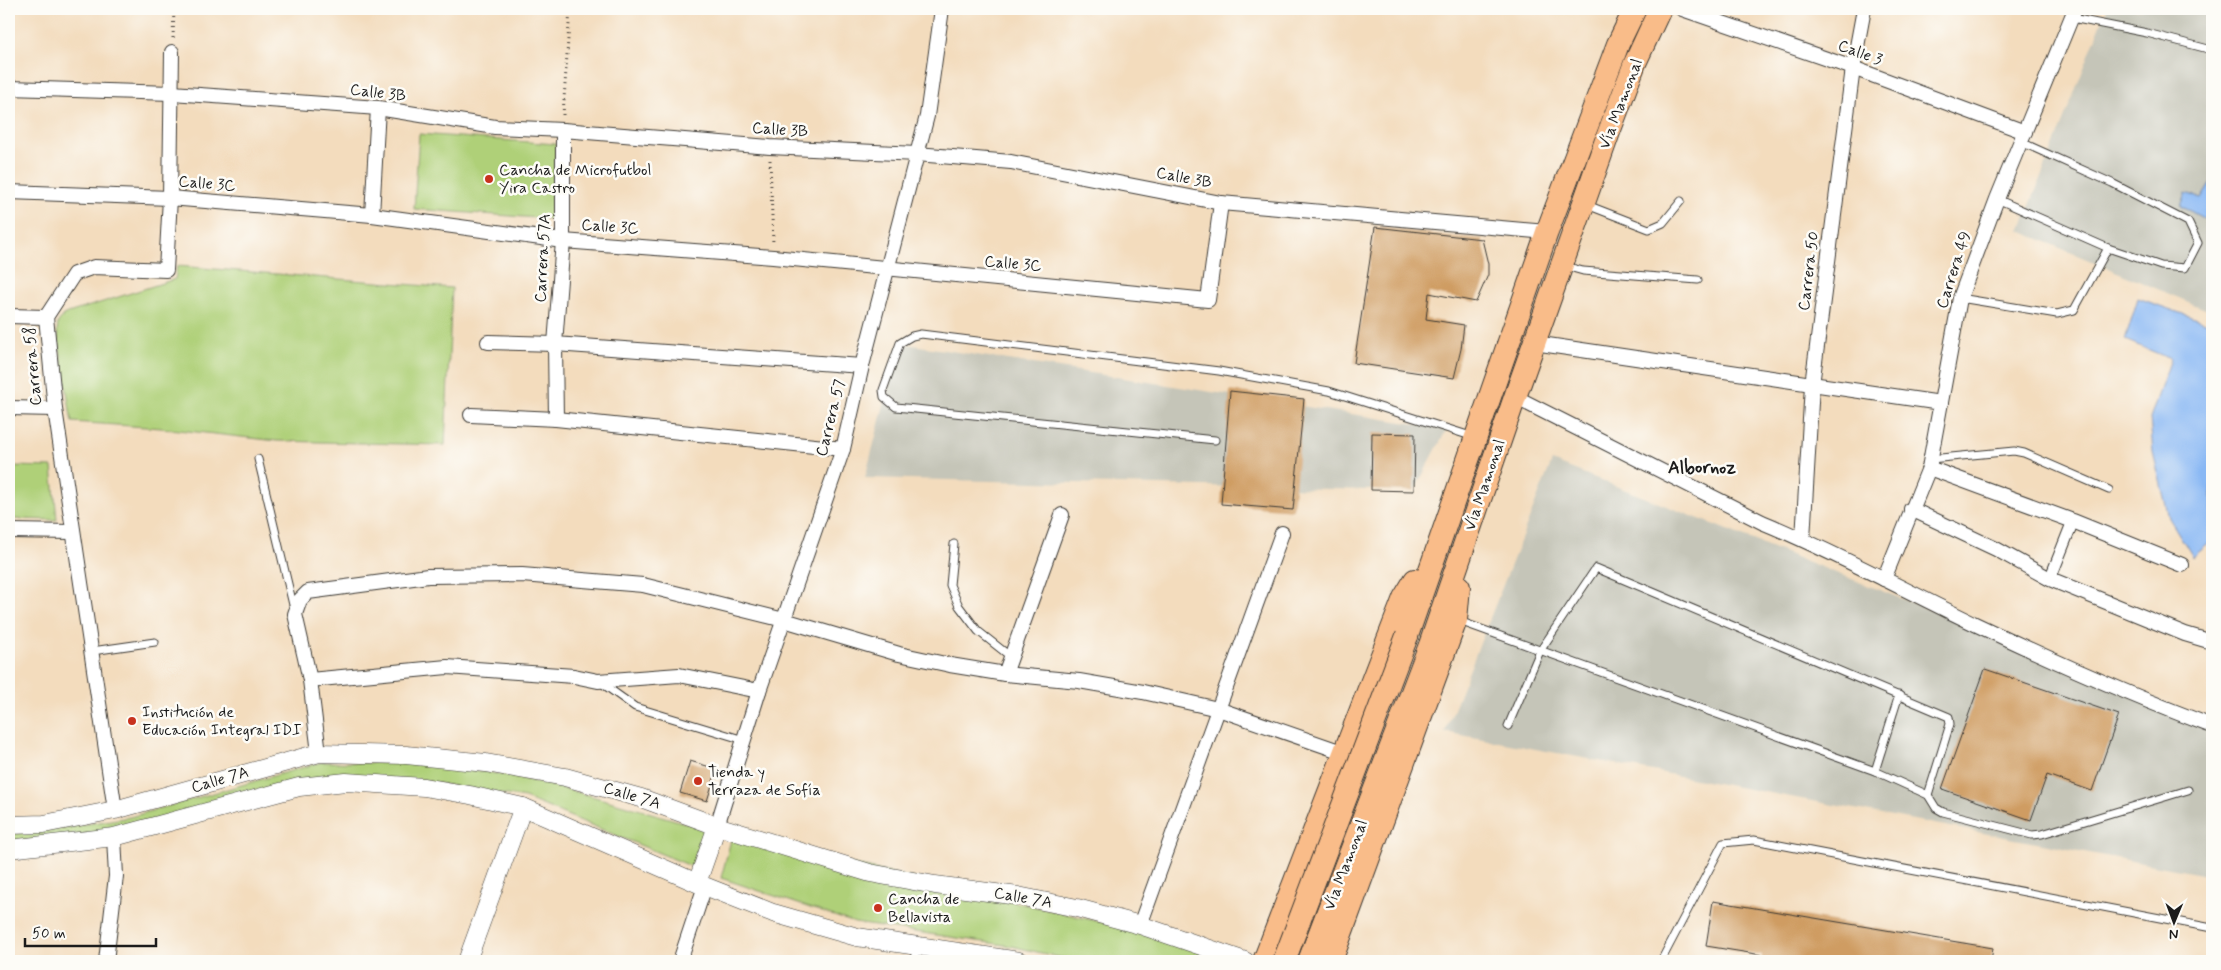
<svg xmlns="http://www.w3.org/2000/svg" width="2221" height="970" font-family="Mynerve,sans-serif">
	<rect width="100%" height="100%" fill="#fdfcf7"/>
	<filter id="ink" filterUnits="userSpaceOnUse"><feTurbulence type="fractalNoise" baseFrequency=".02" numOctaves="2"/><feDisplacementMap in="SourceGraphic" scale="10" xChannelSelector="R" yChannelSelector="G"/><feConvolveMatrix kernelMatrix="1 2 1 2 8 2 1 2 1" color-interpolation-filters="sRGB"/></filter>
	<filter id="wash" filterUnits="userSpaceOnUse"><feTurbulence type="fractalNoise" baseFrequency=".0096" numOctaves="4" result="noise"/><feDisplacementMap in="SourceGraphic" scale="20" xChannelSelector="R" yChannelSelector="G"/><feGaussianBlur stdDeviation="1.12" result="paint"/><feColorMatrix in="noise" values="0 0 0 0 0 0 0 0 0 0 0 0 0 0 0 0 0 1.4 0 .05"/><feComposite in="paint" operator="in"/></filter>
	<g filter="url(#wash)">
		<rect width="100%" height="100%" fill="#f3dcbd"/>
		<g fill="#c5c5b8">
			<path d="M 2107,9 L 2212,9 L 2212,180 L 2201,198 L 2181,206 L 2212,223 L 2212,312 L 2020,231 Z"/>
			<path d="M 900,343 L 1447,429 L 1414,491 L 865,478 Z"/>
			<path d="M 1552,461 L 2212,721 L 2212,876 L 1445,732 Z"/>
		</g>
		<g fill="#afd078" stroke="#66764a">
			<path d="M 419,134 L 556,144 L 551,219 L 414,209 Z"/>
			<path d="M 177,266 L 452,288 L 445,445 L 277,441 L 161,428 L 72,422 L 57,332 L 58,322 L 65,314 L 175,279 Z"/>
			<path d="M 9,466 L 52,467 L 57,520 L 9,519 Z"/>
			<path d="M 322,762 C 370,763 419,762 467,769 C 548,780 627,807 707,829 L 691,866 L 525,798 L 424,781 L 324,778 L 106,832 L 9,843 L 9,834 L 50,830 L 130,817 Z"/>
			<path d="M 732,836 L 1139,931 L 1229,961 L 1076,961 L 1011,946 L 855,923 L 721,878 Z"/>
		</g>
		<g fill="#89b8f4" stroke="#526a88">
			<path d="M 2212,180 L 2212,223 L 2181,206 L 2186,193 L 2201,198 Z"/>
			<path d="M 2138,298 L 2208,323 L 2212,312 L 2212,541 L 2193,557 L 2169,518 L 2153,452 L 2150,418 L 2171,359 L 2125,340 Z"/>
		</g>
		<g id="blocks">
			<g fill="#cf9c62">
				<path d="M 1375,227 L 1482,239 L 1488,264 L 1488,275 L 1476,302 L 1429,293 L 1426,319 L 1464,325 L 1461,349 L 1454,378 L 1354,363 Z"/>
				<path d="M 1230,391 L 1304,399 L 1293,510 L 1221,504 Z"/>
				<path d="M 1372,433 L 1415,434 L 1414,491 L 1371,490 Z"/>
				<path d="M 1985,669 L 2119,715 L 2092,791 L 2047,775 L 2031,820 L 1942,789 Z"/>
				<path d="M 690,761 L 717,769 L 707,801 L 680,793 Z"/>
				<path d="M 1713,901 L 1993,948 L 1991,961 L 1761,961 L 1762,955 L 1706,946 Z"/>
			</g>
		</g>
	</g>
	<g filter="url(#ink)">
		<use href="#blocks" fill-opacity="0" stroke="#3c3934" stroke-width="1"/>
		<g fill="none" stroke-linecap="round" stroke-linejoin="round">
			<defs>
				<g id="service">
					<path d="M 2072,18 L 2147,33 L 2212,50"/>
					<path d="M 1997,199 L 2108,248 L 2161,266 L 2185,268 L 2198,243 L 2188,222 L 2112,183 L 2021,142"/>
					<path d="M 1587,205 L 1649,229 L 1663,223 L 1681,201"/>
					<path d="M 1565,266 L 1583,271 L 1698,280"/>
					<path d="M 1960,298 L 2057,314 L 2074,310 L 2108,248"/>
					<path d="M 1215,440 L 896,407 L 884,397 L 883,390 L 900,343 L 912,336 L 921,334 L 1219,371 L 1329,391 L 1474,437"/>
					<path d="M 258,459 L 294,609"/>
					<path d="M 1930,459 L 2014,451 L 2024,453 L 2109,490"/>
					<path d="M 954,544 L 950,585 L 959,606 L 978,631 L 1011,657"/>
					<path d="M 1459,621 L 1875,771 L 1928,795 L 1936,808 L 1943,812 L 2032,835 L 2042,834 L 2188,790"/>
					<path d="M 92,651 L 155,642"/>
					<path d="M 600,682 L 635,707 L 744,740"/>
					<path d="M 1508,726 L 1540,651 L 1596,568 L 1949,717 L 1950,724 L 1928,795"/>
					<path d="M 1875,771 L 1899,695"/>
					<path d="M 913,961 L 918,946"/>
					<path d="M 1661,961 L 1723,843 L 1754,840 L 2212,928"/>
				</g>
				<path id="pedestrian" d="M 2050,579 L 2073,521"/>
				<g id="minor">
					<path d="M 1682,9 L 1853,68 L 2025,132"/>
					<path d="M 9,88 L 172,93 L 378,108 L 495,127 L 563,130 L 770,147 L 917,154 L 1011,162 L 1221,203 L 1547,232"/>
					<path d="M 9,192 L 170,198 L 372,215 L 563,241 L 773,257 L 1208,300 L 1221,203"/>
					<path d="M 372,215 L 378,108"/>
					<path d="M 9,316 L 46,317"/>
					<path d="M 488,342 L 555,344 L 862,366"/>
					<path d="M 1534,343 L 1941,403"/>
					<path d="M 1515,397 L 1762,522 C 1835,552 1904,590 1975,624 C 2053,661 2131,696 2212,726"/>
					<path d="M 9,408 L 55,409"/>
					<path d="M 471,415 L 556,419 L 843,449"/>
					<path d="M 556,419 L 555,344 L 563,241 L 563,130"/>
					<path d="M 1929,468 L 2073,521 L 2182,565"/>
					<path d="M 1911,509 L 1996,549 L 2050,579 L 2185,634 L 2212,642"/>
					<path d="M 9,531 L 73,532"/>
					<path d="M 1803,539 L 1812,385 L 1853,68 L 1864,9"/>
					<path d="M 1884,579 L 1929,468 L 1960,298 L 1997,199 L 2075,9"/>
					<path d="M 1005,674 L 1062,515"/>
					<path d="M 310,680 L 447,667 L 574,676 L 598,681 L 679,675 L 759,691"/>
					<path d="M 319,753 L 310,680 L 295,614 L 300,600 L 308,592 L 428,576 L 522,575 L 643,585 L 784,620 L 899,654 L 950,665 L 1005,674 L 1079,681 L 1143,692 L 1218,709 L 1345,753"/>
					<path d="M 115,810 L 55,409 L 46,317 L 74,274 L 94,267 L 166,270 L 170,198 L 172,52"/>
					<path d="M 717,826 L 759,691 L 843,449 L 862,366 L 927,116 L 942,9"/>
					<path d="M 1140,925 L 1282,533"/>
					<path d="M 106,961 L 116,876 L 114,837"/>
					<path d="M 680,961 L 705,886"/>
				</g>
				<g id="tertiary">
					<path d="M 9,825 L 44,824 L 115,810 L 319,753 L 406,755 L 486,763 L 565,777 L 641,798 L 717,826 L 870,873 L 935,885 L 1018,896 L 1077,908 L 1140,925 L 1245,961"/>
					<path d="M 9,849 L 114,837 L 299,787 L 346,782 L 424,787 L 470,795 L 523,807 L 697,883 L 773,913 L 857,937 L 1019,961"/>
					<path d="M 697,883 L 717,826"/>
					<path d="M 467,961 L 523,807"/>
				</g>
				<g id="primary">
					<path d="M 1407,636 L 1547,232 L 1618,44 L 1635,9"/>
					<path d="M 1264,961 L 1404,598 L 1415,580"/>
					<path d="M 1309,961 L 1430,645 L 1515,397 L 1609,132 L 1635,63 L 1660,9"/>
					<path d="M 1331,961 L 1456,620 L 1459,587"/>
				</g>
			</defs>
			<use href="#service" stroke="#3c3934" stroke-width="9"/>
			<use href="#pedestrian" stroke="#3c3934" stroke-width="13"/>
			<use href="#minor" stroke="#3c3934" stroke-width="16"/>
			<use href="#tertiary" stroke="#3c3934" stroke-width="19"/>
			<use href="#primary" stroke="#3c3934" stroke-width="24"/>
			<g stroke="#3c3934" stroke-width="3" stroke-dasharray="1 4" stroke-linecap="butt">
				<path d="M 173,38 L 174,9"/>
				<path d="M 563,115 L 570,9"/>
				<path d="M 770,160 L 773,244"/>
			</g>
			<use href="#service" stroke="#fff" stroke-width="7"/>
			<use href="#pedestrian" stroke="#fff" stroke-width="11"/>
			<use href="#minor" stroke="#fff" stroke-width="14"/>
			<use href="#tertiary" stroke="#fff" stroke-width="18"/>
			<use href="#primary" stroke="#f9bc89" stroke-width="22"/>
			<defs>
				<path id="primary-bridge" d="M 1284,961 L 1407,636"/>
			</defs>
			<use href="#primary-bridge" stroke="#3c3934" stroke-width="24" stroke-linecap="butt"/>
			<use href="#primary-bridge" stroke="#f9bc89" stroke-width="22"/>
		</g>
	</g>
	<g fill="#c8321e" stroke="#fdfcf7" stroke-width="2">
		<circle cx="489" cy="179" r="5"/>
		<circle cx="132" cy="721" r="5"/>
		<circle cx="698" cy="781" r="5"/>
		<circle cx="878" cy="908" r="5"/>
	</g>
	<g text-anchor="middle" dominant-baseline="central" stroke-width="5" stroke-linejoin="round" paint-order="stroke">
		<g font-size="16" fill="#1c1c1c" stroke="#fdfcf7">
			<text transform="translate(1860 53) rotate(20)">Calle 3</text>
			<text transform="translate(378 93) rotate(7)">Calle 3B</text>
			<text transform="translate(1621 104) rotate(-69)">Vía Mamonal</text>
			<text transform="translate(780 130) rotate(4)">Calle 3B</text>
			<text transform="translate(1184 178) rotate(11)">Calle 3B</text>
			<text transform="translate(207 184) rotate(5)">Calle 3C</text>
			<text transform="translate(610 227) rotate(4)">Calle 3C</text>
			<text transform="translate(543 258) rotate(-87)">Carrera 57A</text>
			<text transform="translate(1013 264) rotate(5)">Calle 3C</text>
			<text transform="translate(1954 270) rotate(-72)">Carrera 49</text>
			<text transform="translate(1809 271) rotate(-83)">Carrera 50</text>
			<text transform="translate(33 366) rotate(-95)">Carrera 58</text>
			<text transform="translate(831 418) rotate(-76)">Carrera 57</text>
			<text transform="translate(1485 485) rotate(-71)">Vía Mamonal</text>
			<text transform="translate(220 780) rotate(-16)">Calle 7A</text>
			<text transform="translate(632 796) rotate(17)">Calle 7A</text>
			<text transform="translate(1346 865) rotate(-69)">Vía Mamonal</text>
			<text transform="translate(1023 898) rotate(10)">Calle 7A</text>
		</g>
		<g font-size="16" fill="#1c1c1c" stroke="#fdfcf7" text-anchor="start">
			<text x="499" y="170">Cancha de Microfutbol<tspan x="499" dy="18">Yira Castro</tspan></text>
			<text x="142" y="712">Institución de<tspan x="142" dy="18">Educación Integral IDI</tspan></text>
			<text x="708" y="772">Tienda y<tspan x="708" dy="18">Terraza de Sofía</tspan></text>
			<text x="888" y="899">Cancha de<tspan x="888" dy="18">Bellavista</tspan></text>
		</g>
		<g font-size="18" font-weight="bold" fill="#1c1c1c" stroke="#fdfcf7">
			<text x="1702" y="468">Albornoz</text>
		</g>
	</g>
	<rect width="2221" height="970" fill="none" stroke="#fdfcf7" stroke-width="30"/>
	<g transform="translate(2174 922) rotate(181)" stroke="#fdfcf7" stroke-width="4" paint-order="stroke">
	<path d="M0-4L9 19L0 12L-9 19Z" fill="#1c1c1c"/>
	<text y="-8" font-size="14" font-weight="bold" text-anchor="middle" fill="#1c1c1c">N</text>
	</g>
	<path d="M25 938v8h131v-8" fill="none" stroke="#1c1c1c" stroke-width="2.5"/>
	<text x="32" y="938" font-size="15" fill="#1c1c1c" stroke="#fdfcf7" stroke-width="4" paint-order="stroke">50 m</text>
</svg>
